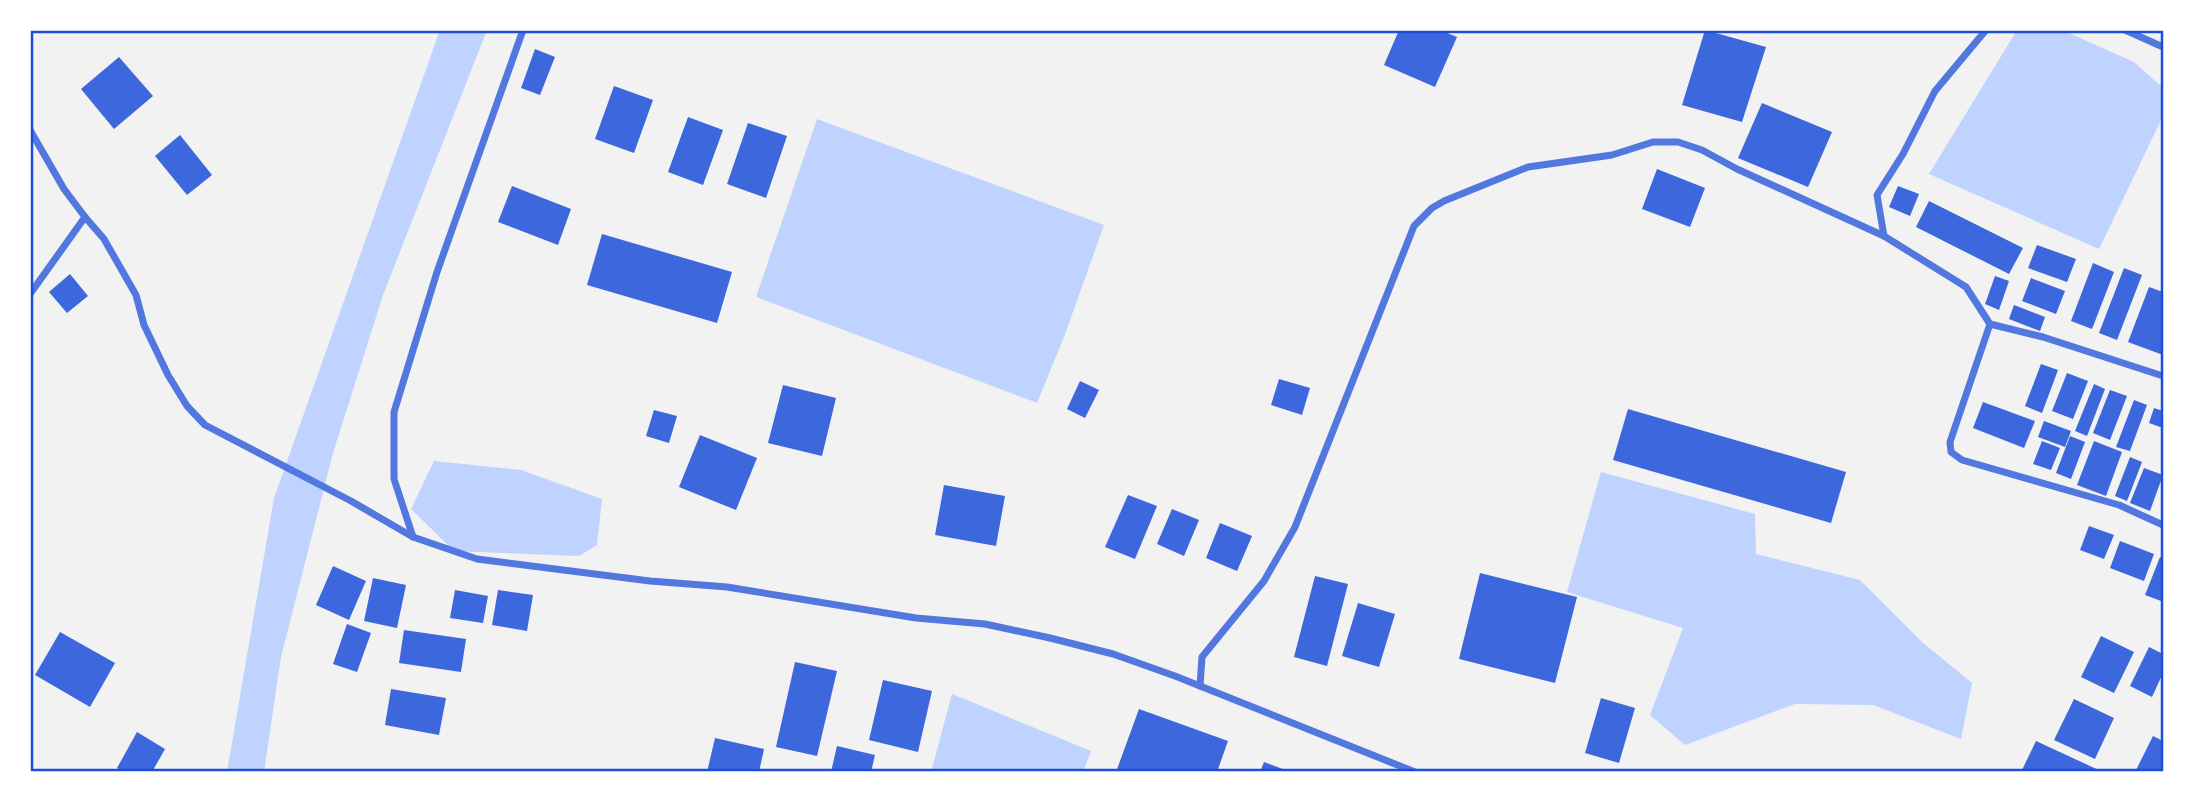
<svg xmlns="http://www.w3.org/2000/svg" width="2193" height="802" font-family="Montserrat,sans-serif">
	<rect width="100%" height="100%" fill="#f2f2f2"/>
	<g fill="#bfd3fe">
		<path d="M 440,30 L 487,30 L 383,295 L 333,453 L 281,657 L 264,772 L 227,772 L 274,498 Z"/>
		<path d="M 2017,30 L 2062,30 L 2134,62 L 2163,88 L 2163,116 L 2099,249 L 1929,174 Z"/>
		<path d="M 817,119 L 1104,225 L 1064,337 L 1037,403 L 756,297 Z"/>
		<path d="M 434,461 L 521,470 L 602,499 L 597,545 L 579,556 L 454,551 L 411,509 Z"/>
		<path d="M 1601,472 L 1755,514 L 1756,554 L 1860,580 L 1922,642 L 1972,683 L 1961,739 L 1873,705 L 1795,704 L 1685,745 L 1650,715 L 1683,628 L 1567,592 Z"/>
		<path d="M 952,694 L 1091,751 L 1083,772 L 931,772 Z"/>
	</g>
	<g fill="#3d67dc">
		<path d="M 1399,30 L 1440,30 L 1457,37 L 1435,87 L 1384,65 Z"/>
		<path d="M 1705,30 L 1766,47 L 1742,122 L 1682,105 Z"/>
		<path d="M 535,49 L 555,57 L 540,95 L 521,88 Z"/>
		<path d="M 119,57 L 153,96 L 114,129 L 81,89 Z"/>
		<path d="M 614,86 L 653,100 L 634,153 L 595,139 Z"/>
		<path d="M 1762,103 L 1832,132 L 1808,187 L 1738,158 Z"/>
		<path d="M 688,117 L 723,130 L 703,185 L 668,172 Z"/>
		<path d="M 748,123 L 787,136 L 766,198 L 727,184 Z"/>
		<path d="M 180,135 L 212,175 L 187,195 L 155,156 Z"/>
		<path d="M 1657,169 L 1705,188 L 1690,227 L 1642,209 Z"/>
		<path d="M 512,186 L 571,209 L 558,245 L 498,222 Z"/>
		<path d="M 1898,186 L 1919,194 L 1910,216 L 1889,207 Z"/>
		<path d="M 1929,201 L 2023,248 L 2009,274 L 1916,227 Z"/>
		<path d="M 602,234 L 732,272 L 717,323 L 587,285 Z"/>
		<path d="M 2037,245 L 2076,259 L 2067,282 L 2028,268 Z"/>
		<path d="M 2093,263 L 2114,272 L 2092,329 L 2071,321 Z"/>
		<path d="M 2124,268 L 2142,275 L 2117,340 L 2099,333 Z"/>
		<path d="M 70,274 L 88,296 L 67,313 L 49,292 Z"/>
		<path d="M 1995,276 L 2009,281 L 1999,310 L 1985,304 Z"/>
		<path d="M 2031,278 L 2065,291 L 2056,314 L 2022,301 Z"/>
		<path d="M 2149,287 L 2163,292 L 2163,355 L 2128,342 Z"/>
		<path d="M 2014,305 L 2045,317 L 2040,331 L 2009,319 Z"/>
		<path d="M 2041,364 L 2058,370 L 2042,413 L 2025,406 Z"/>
		<path d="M 2067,373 L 2088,381 L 2073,419 L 2052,411 Z"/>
		<path d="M 1279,379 L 1310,388 L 1302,415 L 1271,405 Z"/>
		<path d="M 1080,381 L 1099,390 L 1085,418 L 1067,409 Z"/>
		<path d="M 2094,384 L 2105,389 L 2087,436 L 2075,431 Z"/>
		<path d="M 783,385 L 836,398 L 822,456 L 768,443 Z"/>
		<path d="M 2110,390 L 2127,396 L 2110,440 L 2093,433 Z"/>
		<path d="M 2134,400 L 2147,405 L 2130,451 L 2116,447 Z"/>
		<path d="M 1983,402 L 2035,421 L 2024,448 L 1973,428 Z"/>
		<path d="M 2154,408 L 2163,411 L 2163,428 L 2149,423 Z"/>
		<path d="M 1628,409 L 1846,472 L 1831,523 L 1613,460 Z"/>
		<path d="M 654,410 L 677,416 L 669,443 L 646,436 Z"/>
		<path d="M 2044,421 L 2071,431 L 2065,447 L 2038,437 Z"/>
		<path d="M 700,435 L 757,458 L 736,510 L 679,487 Z"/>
		<path d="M 2070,436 L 2085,442 L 2071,479 L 2056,473 Z"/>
		<path d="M 2042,441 L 2060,448 L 2051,470 L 2033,464 Z"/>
		<path d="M 2094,441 L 2122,452 L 2106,496 L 2077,485 Z"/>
		<path d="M 2130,457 L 2142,462 L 2127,501 L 2115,496 Z"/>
		<path d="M 2144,468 L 2163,475 L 2150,511 L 2130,503 Z"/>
		<path d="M 944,485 L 1005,496 L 996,546 L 935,535 Z"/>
		<path d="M 1128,495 L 1157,506 L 1135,559 L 1105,547 Z"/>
		<path d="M 1172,509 L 1199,520 L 1184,556 L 1157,544 Z"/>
		<path d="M 1220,523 L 1252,536 L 1237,571 L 1206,558 Z"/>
		<path d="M 2089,526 L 2114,535 L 2104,559 L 2080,550 Z"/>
		<path d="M 2120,541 L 2154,554 L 2144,581 L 2110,568 Z"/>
		<path d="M 2160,557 L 2163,558 L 2163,596 L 2161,601 L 2145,595 Z"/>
		<path d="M 333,566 L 366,581 L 349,620 L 316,605 Z"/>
		<path d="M 1480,573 L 1577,597 L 1555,683 L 1459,659 Z"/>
		<path d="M 1315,576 L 1348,584 L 1327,666 L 1294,657 Z"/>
		<path d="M 373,578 L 406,585 L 397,628 L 364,621 Z"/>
		<path d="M 455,590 L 488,596 L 483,623 L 450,618 Z"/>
		<path d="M 498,590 L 533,595 L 527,631 L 492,625 Z"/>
		<path d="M 1358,603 L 1395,614 L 1379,667 L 1342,656 Z"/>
		<path d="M 347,624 L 371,633 L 357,672 L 333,664 Z"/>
		<path d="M 404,630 L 466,639 L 461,672 L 399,663 Z"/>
		<path d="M 60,632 L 115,663 L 90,707 L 35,675 Z"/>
		<path d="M 2101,636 L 2134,652 L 2114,693 L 2081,677 Z"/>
		<path d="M 2149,647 L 2163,654 L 2163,673 L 2152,697 L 2130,686 Z"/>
		<path d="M 795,662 L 837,671 L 817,756 L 776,747 Z"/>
		<path d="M 883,680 L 932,691 L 918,752 L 869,740 Z"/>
		<path d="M 391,689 L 446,698 L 439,735 L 385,725 Z"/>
		<path d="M 1601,698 L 1635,708 L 1619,763 L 1585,753 Z"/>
		<path d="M 2074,699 L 2114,718 L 2095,759 L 2054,740 Z"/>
		<path d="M 1139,709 L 1228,741 L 1217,772 L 1116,772 Z"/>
		<path d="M 137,732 L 165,749 L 152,772 L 124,772 L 117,768 Z"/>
		<path d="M 2153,736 L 2163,741 L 2163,772 L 2135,772 Z"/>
		<path d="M 715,738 L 764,749 L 759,772 L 707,772 Z"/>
		<path d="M 2036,741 L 2103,772 L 2021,772 Z"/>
		<path d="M 837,746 L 875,755 L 871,772 L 831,772 Z"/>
		<path d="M 1264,762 L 1291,772 L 1260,772 Z"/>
	</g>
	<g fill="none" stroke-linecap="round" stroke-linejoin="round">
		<g stroke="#5277de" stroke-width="7">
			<path d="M 2125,30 L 2163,47"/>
			<path d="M 30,130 L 64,189 L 85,217 L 30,294"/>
			<path d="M 85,217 L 104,239 L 136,295 L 144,325 L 168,375 L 187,406 L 205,425 L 351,501 L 413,537 L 477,559 L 650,581 L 727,587 L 916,618 L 985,624 L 1050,638 L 1113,654 L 1175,676 L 1415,772"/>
			<path d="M 1884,236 L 1877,195 L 1903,154 L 1935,91 L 1986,30"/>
			<path d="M 1990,324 L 1950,442 L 1951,452 L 1962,460 L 2119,505 L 2163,525"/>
			<path d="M 413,537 L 394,479 L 394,412 L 437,272 L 523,30"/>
			<path d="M 1200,686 L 1202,657 L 1264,581 L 1295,527 L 1414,226 L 1432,208 L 1444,201 L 1528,167 L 1612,155 L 1653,142 L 1678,142 L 1702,150 L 1737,169 L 1884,236 L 1966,287 L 1990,324 L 2043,337 L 2163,376"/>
		</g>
	</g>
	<rect width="2193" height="802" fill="none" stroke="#ffffff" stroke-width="63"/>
	<rect x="32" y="32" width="2130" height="738" fill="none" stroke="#1d4ed8" stroke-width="2.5"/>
</svg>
